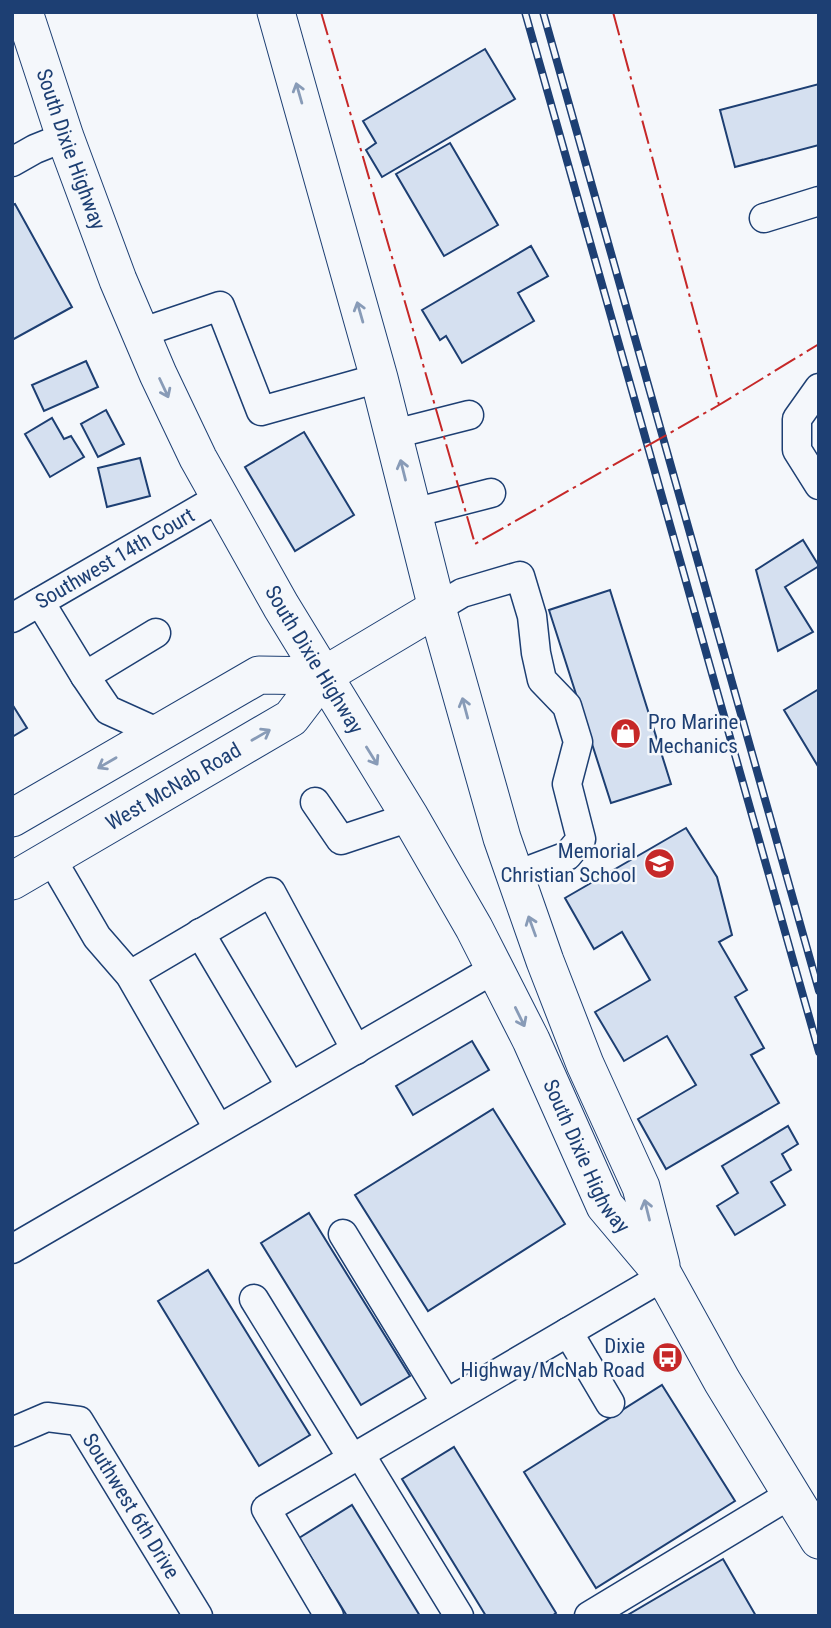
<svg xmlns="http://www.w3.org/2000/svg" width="831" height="1628" font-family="'Roboto Condensed',sans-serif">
	<rect width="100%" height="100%" fill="#f4f7fb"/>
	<g fill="#d5e0f0" stroke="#1d3f73" stroke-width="2">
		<path d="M 485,49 L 515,99 L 382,177 L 366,150 L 376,143 L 363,121 Z"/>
		<path d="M 819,84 L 819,145 L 735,167 L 720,110 Z"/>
		<path d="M 450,143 L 498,225 L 444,256 L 396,174 Z"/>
		<path d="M 15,204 L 72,307 L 12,340 L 12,205 Z"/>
		<path d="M 531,246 L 548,276 L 518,293 L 534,321 L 462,363 L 446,336 L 440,340 L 422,310 Z"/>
		<path d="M 86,361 L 98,387 L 44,411 L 32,385 Z"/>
		<path d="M 106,410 L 124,444 L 98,457 L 81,424 Z"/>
		<path d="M 52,418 L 64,439 L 71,436 L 84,457 L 50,477 L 25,434 Z"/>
		<path d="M 304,432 L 354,515 L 295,551 L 245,467 Z"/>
		<path d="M 140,458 L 150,496 L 107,507 L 98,468 Z"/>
		<path d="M 803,540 L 819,566 L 785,587 L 813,632 L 778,651 L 756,570 Z"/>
		<path d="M 610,590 L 671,784 L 611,803 L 549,610 Z"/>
		<path d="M 819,689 L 819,768 L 784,710 Z"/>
		<path d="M 12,704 L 27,728 L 12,737 Z"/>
		<path d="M 686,828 L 717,877 L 732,935 L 719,942 L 747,990 L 735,997 L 764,1048 L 751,1055 L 779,1103 L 666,1169 L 638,1119 L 696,1085 L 667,1036 L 624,1061 L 595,1012 L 650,980 L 622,932 L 594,949 L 565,898 Z"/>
		<path d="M 472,1041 L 489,1070 L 413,1115 L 396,1086 Z"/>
		<path d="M 493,1109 L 565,1224 L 428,1311 L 355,1195 Z"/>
		<path d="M 788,1126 L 798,1144 L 782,1154 L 791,1170 L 771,1182 L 785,1205 L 735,1235 L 717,1206 L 738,1193 L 722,1166 Z"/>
		<path d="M 309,1213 L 410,1376 L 361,1405 L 261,1243 Z"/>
		<path d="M 208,1270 L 310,1435 L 259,1466 L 158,1301 Z"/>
		<path d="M 662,1385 L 735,1501 L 596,1588 L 524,1472 Z"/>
		<path d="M 454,1447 L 556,1613 L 552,1616 L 486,1616 L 402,1479 Z"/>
		<path d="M 352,1505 L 420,1616 L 347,1616 L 299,1538 Z"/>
		<path d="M 723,1559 L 756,1616 L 626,1616 Z"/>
	</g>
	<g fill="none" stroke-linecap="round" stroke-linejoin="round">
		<defs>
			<g id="minor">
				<path d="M 12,162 L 35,149 L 65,137"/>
				<path d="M 764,218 L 819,201"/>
				<path d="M 140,333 L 220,306 L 261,411 L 379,378"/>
				<path d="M 819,388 L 797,419 L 797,450 L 819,485"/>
				<path d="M 394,434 L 469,415"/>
				<path d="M 413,513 L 491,493"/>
				<path d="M 40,602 L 85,676 L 156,633"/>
				<path d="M 437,608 L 462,593 L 520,576 L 532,616 L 536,653 L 542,680 L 567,706 L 578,742 L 567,784 L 581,839 L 567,856 L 514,876"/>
				<path id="s1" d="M 12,618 L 219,498"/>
				<path d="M 85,676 L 108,710 L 159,733"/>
				<path d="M 315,802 L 341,840 L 410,817"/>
				<path d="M 51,858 L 97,937 L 130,975 L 218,1128"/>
				<path d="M 200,933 L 291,1087"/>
				<path d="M 130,975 L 271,892 L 356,1050"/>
				<path d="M 343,1234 L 446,1403"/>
				<path d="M 12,1249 L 496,968"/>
				<path d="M 254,1299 L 352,1458"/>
				<path d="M 568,1332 L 610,1403"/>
				<path id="s2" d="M 12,1432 L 47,1417 L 79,1421 L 198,1616"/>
				<path d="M 360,1454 L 459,1616"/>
				<path d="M 329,1616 L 266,1509 L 664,1276"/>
				<path d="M 589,1616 L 791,1494"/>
			</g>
			<g id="major">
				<path id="s3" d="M 24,12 L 65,137 L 118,280 L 158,374 L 198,458 L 281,606 L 410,817 L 474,928 L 531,1040 L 605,1206 L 664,1276 L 722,1381 L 819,1540"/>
				<path d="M 276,12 L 379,378 L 437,608 L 502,838 L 545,961 L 585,1064 L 641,1187 L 661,1265"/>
				<path d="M 12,818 L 259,675 L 323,676"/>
				<path id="s4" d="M 12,881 L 291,718 L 323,676 L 437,608"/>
			</g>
		</defs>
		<use href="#minor" stroke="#1d3f73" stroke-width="31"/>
		<use href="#major" stroke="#1d3f73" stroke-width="39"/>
		<use href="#minor" stroke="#f4f7fb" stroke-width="28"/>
		<use href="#major" stroke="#f4f7fb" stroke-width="37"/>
		<defs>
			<g id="rail">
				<path d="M 525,12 L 819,1052"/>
				<path d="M 543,12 L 819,991"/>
			</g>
		</defs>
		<use href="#rail" stroke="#1d3f73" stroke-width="8"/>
		<use href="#rail" stroke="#f4f7fb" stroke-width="5" stroke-dasharray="16" stroke-linecap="butt"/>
		<g stroke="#c62828" stroke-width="2" stroke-dasharray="24 5 3.5 5" stroke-linecap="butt">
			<path d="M 321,12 L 475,544 L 719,405 L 819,344"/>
			<path d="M 613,12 L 719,405"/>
		</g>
	</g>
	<defs><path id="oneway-shaft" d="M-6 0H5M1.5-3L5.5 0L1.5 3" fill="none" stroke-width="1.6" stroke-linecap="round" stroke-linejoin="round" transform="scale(1.75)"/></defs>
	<g stroke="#889bb7">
		<use href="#oneway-shaft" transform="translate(299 93) rotate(-106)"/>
		<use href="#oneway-shaft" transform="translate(360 312) rotate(-106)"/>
		<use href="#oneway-shaft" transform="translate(164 388) rotate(65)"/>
		<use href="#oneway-shaft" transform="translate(403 470) rotate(-104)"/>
		<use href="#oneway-shaft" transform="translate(465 708) rotate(-105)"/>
		<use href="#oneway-shaft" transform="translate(261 735) rotate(-30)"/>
		<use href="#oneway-shaft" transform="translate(372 756) rotate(58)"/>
		<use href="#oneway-shaft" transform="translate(107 763) rotate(150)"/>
		<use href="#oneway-shaft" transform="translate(532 926) rotate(-110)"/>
		<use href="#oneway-shaft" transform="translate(520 1017) rotate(64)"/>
		<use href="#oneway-shaft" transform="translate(647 1210) rotate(-104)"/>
	</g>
	<defs>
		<symbol id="shop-disc" viewBox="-11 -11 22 22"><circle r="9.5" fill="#c62828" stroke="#f4f7fb"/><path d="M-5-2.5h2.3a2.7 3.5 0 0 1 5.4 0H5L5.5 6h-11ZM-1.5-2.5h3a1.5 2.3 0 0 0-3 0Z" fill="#fff"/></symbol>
		<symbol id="school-disc" viewBox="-11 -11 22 22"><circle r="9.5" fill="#c62828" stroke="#f4f7fb"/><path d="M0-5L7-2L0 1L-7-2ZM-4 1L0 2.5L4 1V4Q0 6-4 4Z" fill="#fff"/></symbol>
		<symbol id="bus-disc" viewBox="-11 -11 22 22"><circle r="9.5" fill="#c62828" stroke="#f4f7fb"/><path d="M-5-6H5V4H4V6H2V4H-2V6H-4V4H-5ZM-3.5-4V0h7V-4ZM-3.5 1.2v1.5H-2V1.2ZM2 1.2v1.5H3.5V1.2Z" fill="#fff"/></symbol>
	</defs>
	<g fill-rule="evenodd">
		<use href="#shop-disc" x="608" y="716" width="35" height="35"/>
		<use href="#school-disc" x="642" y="846" width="35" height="35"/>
		<use href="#bus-disc" x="650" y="1340" width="35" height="35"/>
	</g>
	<g text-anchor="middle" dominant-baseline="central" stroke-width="5" stroke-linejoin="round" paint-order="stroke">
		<g font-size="21" fill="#1d3f73" stroke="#f4f7fb">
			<text stroke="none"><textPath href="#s3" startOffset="145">South Dixie Highway</textPath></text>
			<text stroke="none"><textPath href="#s1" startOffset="119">Southwest 14th Court</textPath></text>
			<text stroke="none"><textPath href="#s3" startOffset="712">South Dixie Highway</textPath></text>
			<text stroke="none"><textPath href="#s4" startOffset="187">West McNab Road</textPath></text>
			<text stroke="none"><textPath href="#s3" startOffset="1279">South Dixie Highway</textPath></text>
			<text stroke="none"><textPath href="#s2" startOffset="170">Southwest 6th Drive</textPath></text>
		</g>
		<g font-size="21" fill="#1d3f73" stroke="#f4f7fb" text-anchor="end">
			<text x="648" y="722" text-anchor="start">Pro Marine<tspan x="648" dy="24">Mechanics</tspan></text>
			<text x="636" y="851">Memorial<tspan x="636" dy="24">Christian School</tspan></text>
			<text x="645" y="1346">Dixie<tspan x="645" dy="24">Highway/McNab Road</tspan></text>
		</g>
	</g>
	<rect width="831" height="1628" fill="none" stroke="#1d3f73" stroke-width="28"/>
</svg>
